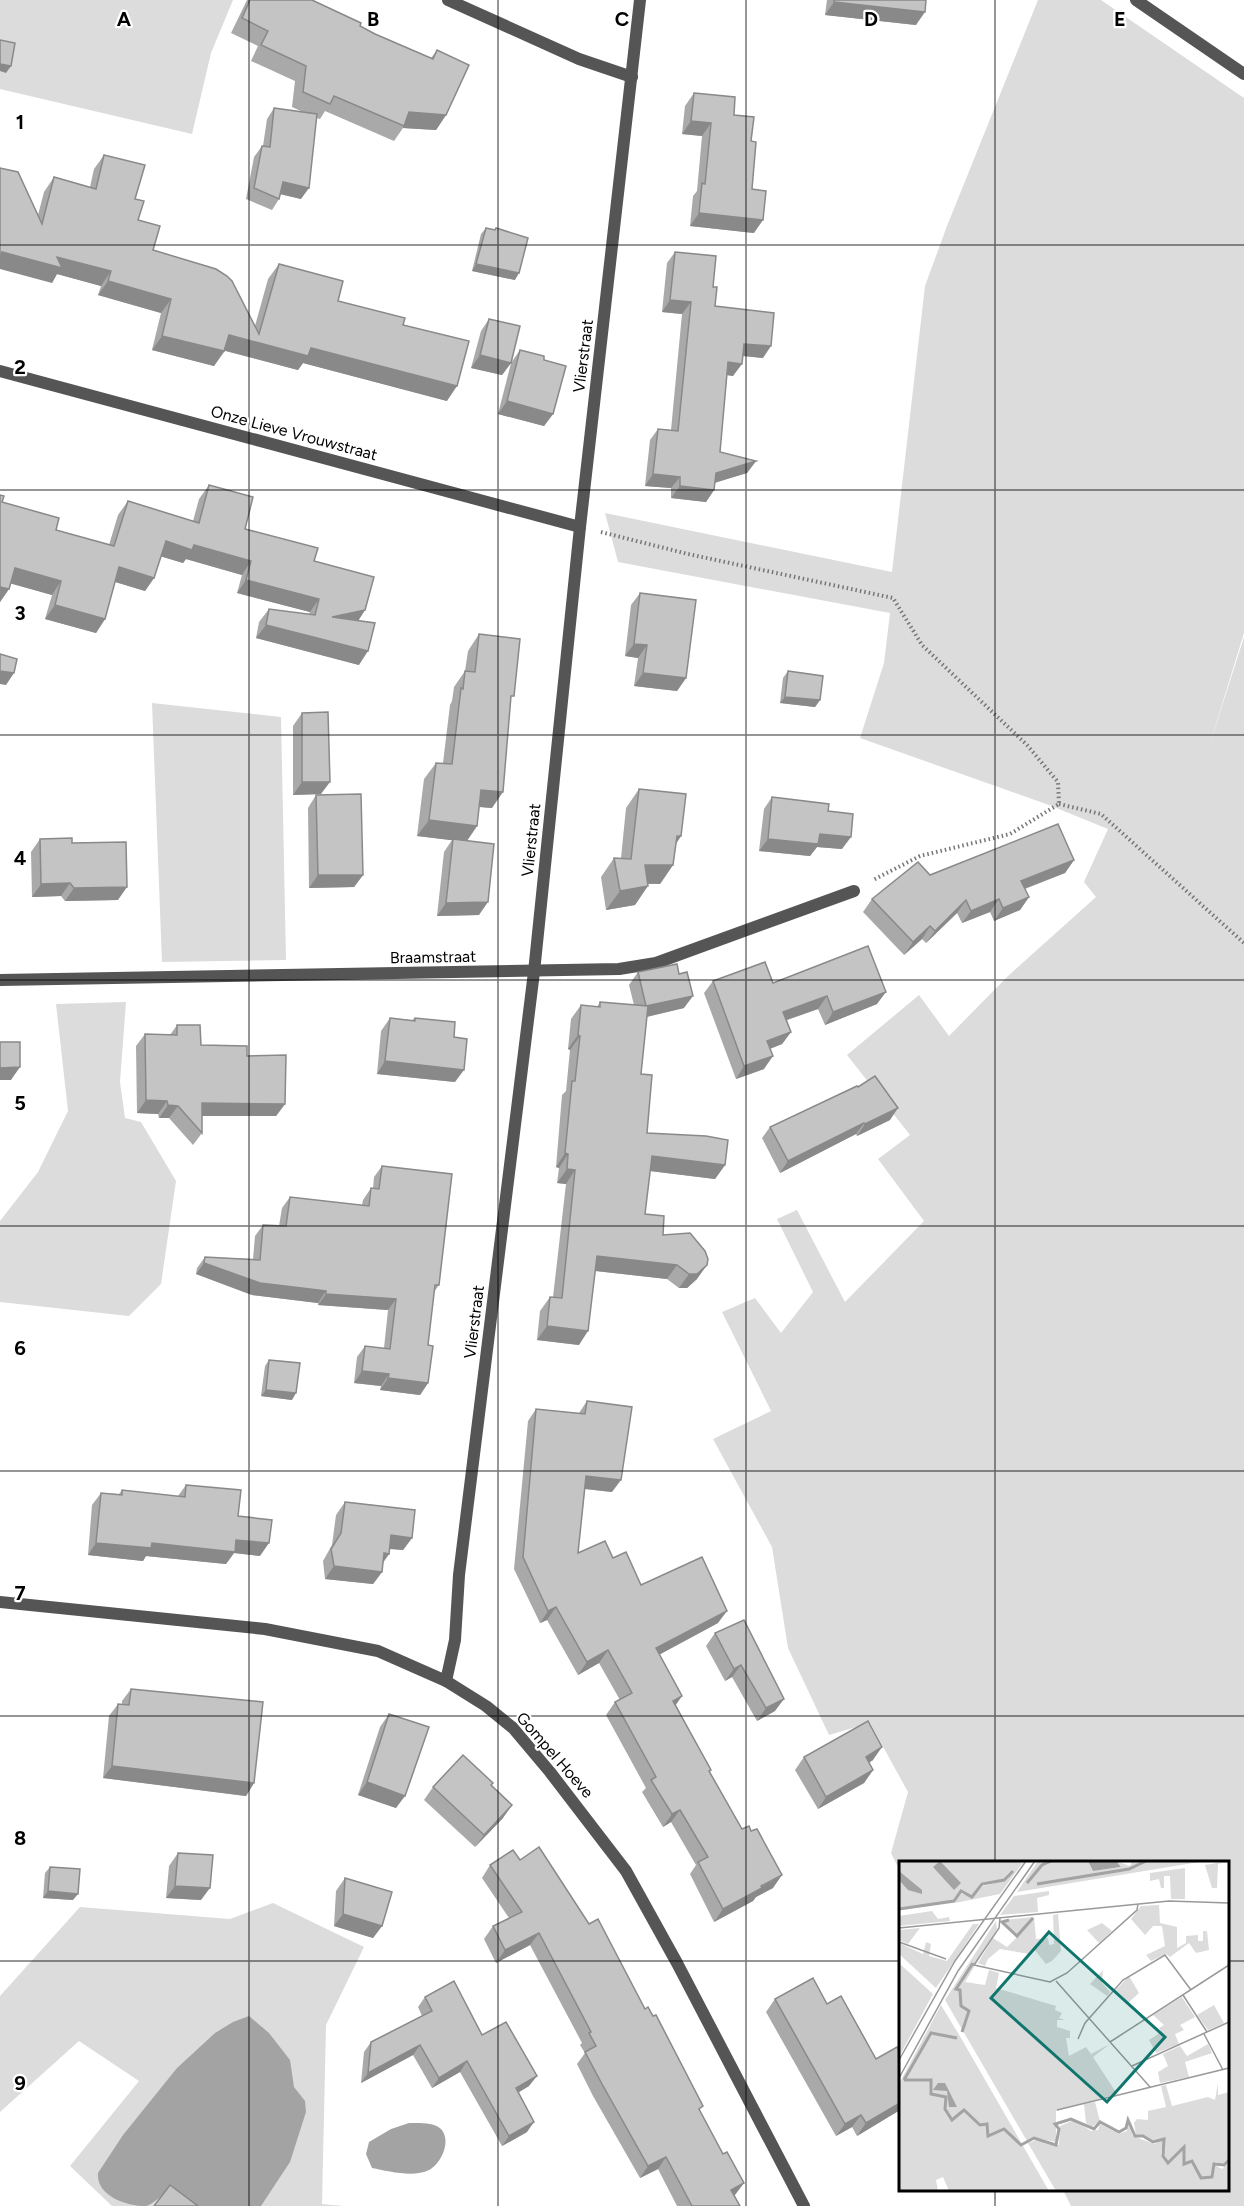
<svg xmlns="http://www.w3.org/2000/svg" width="1244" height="2206" font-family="Figtree,sans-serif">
	<rect width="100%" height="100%" fill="#fff"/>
	<g fill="#dcdcdc">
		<path d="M 0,0 L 233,0 L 211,53 L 192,134 L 0,89 Z"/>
		<path d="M 1038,0 L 1101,0 L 1244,98 L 1244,633 L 1208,750 L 1244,637 L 1244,2206 L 1071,2206 L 1063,2190 L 1228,2190 L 1228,1862 L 900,1862 L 900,1871 L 891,1853 L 908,1792 L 870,1723 L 829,1735 L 788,1648 L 772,1547 L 713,1439 L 771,1411 L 722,1312 L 755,1298 L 781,1333 L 813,1292 L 777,1219 L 797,1210 L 845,1302 L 924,1221 L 878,1159 L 910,1135 L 847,1055 L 919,995 L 949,1036 L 1008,976 L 1096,897 L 1084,882 L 1108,829 L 1049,805 L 860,738 L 884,663 L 890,613 L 618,562 L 605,513 L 892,572 L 925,286 L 947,226 Z"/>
		<path d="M 152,703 L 281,717 L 286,960 L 162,962 Z"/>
		<path d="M 126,1002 L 120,1082 L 125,1118 L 141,1122 L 176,1181 L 161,1284 L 129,1316 L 0,1302 L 0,1221 L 38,1172 L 68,1111 L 56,1004 Z"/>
		<path d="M 273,1903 L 364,1947 L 326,2025 L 322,2204 L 344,2206 L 112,2206 L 70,2166 L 139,2081 L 79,2041 L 0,2112 L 0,1996 L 80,1907 L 230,1919 Z"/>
	</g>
	<g fill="#a3a3a3">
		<path d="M 249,2016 L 269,2033 L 290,2060 L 294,2087 L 305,2101 L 306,2112 L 290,2162 L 261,2206 L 183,2206 L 162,2196 C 157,2199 151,2205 146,2206 C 125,2206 96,2195 98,2173 L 123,2135 L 177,2068 L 215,2033 L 233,2022 Z"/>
		<path d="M 409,2123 C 419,2123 434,2122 441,2129 C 452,2141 441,2164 429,2170 C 414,2178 387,2171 372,2168 L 366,2154 L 369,2142 L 391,2129 Z"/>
	</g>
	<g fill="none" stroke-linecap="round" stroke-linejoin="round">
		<g stroke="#777" stroke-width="4" stroke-dasharray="1.5 3" stroke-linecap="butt">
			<path d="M 601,532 L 688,554 L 893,598 L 922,645 L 1027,745 L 1058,782 L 1059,804 L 1010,834 L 920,856 L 873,880"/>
			<path d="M 1059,804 L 1101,814 L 1244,943"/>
		</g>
		<g stroke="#555" stroke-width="12">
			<path d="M 448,0 L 579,59 L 632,77"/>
			<path d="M 1136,0 L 1244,74"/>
			<path d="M 0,371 L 580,527"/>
			<path d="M 0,980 L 619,969 L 656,963 L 854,891"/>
			<path d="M 0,1602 L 265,1629 L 378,1651 L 446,1681 L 486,1706 L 513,1728 L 550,1772 L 626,1871 L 677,1963 L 804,2206"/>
			<path d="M 446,1681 L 455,1640 L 459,1575 L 534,972 L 580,527 L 640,0"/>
		</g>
	</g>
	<g fill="#a9a9a9">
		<path d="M 247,0 L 312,0 L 375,34 L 431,58 L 437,50 L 446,115 L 436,130 L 403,128 L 394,141 L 325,111 L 320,119 L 317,118 L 301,199 L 281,194 L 279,199 L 272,210 L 246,199 L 254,157 L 262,146 L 263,146 L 267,119 L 274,108 L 305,113 L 292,107 L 295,81 L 251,61 L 258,46 L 231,33 Z"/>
		<path d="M 827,0 L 926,0 L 916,25 L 825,15 Z"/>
		<path d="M 694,93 L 734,115 L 751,141 L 752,189 L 754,233 L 690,226 L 693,196 L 697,191 L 702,136 L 682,134 L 685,106 Z"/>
		<path d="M 104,155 L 135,199 L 138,220 L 153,250 L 255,326 L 268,279 L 279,264 L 338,301 L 403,325 L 447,401 L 303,363 L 298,370 L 225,351 L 214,366 L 152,350 L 161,313 L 98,295 L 101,286 L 57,274 L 52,283 L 38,215 L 44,192 L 54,177 L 90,187 L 94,169 Z"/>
		<path d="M 486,228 L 515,280 L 472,271 L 481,234 Z"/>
		<path d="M 675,252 L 713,287 L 715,306 L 763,358 L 742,356 L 733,376 L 727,375 L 720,452 L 756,461 L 747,473 L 715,482 L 714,490 L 706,502 L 671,498 L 671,488 L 645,486 L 650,440 L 658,429 L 671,430 L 682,314 L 662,312 L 667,263 Z"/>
		<path d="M 489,319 L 511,363 L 502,375 L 471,368 L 481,331 Z"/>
		<path d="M 520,350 L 544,360 L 553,414 L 544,426 L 498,414 L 511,363 Z"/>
		<path d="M 209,485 L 245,529 L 314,561 L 365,610 L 358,621 L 359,665 L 256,638 L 259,622 L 269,609 L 309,614 L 310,612 L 237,593 L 242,575 L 186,559 L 183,563 L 161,556 L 154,578 L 145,591 L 115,582 L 105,619 L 96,633 L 45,619 L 52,595 L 11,583 L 9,589 L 0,602 L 0,495 L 2,502 L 56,530 L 109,545 L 118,515 L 128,501 L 193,521 L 199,499 Z"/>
		<path d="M 640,593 L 686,678 L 677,691 L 634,686 L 638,658 L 625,656 L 631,605 Z"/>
		<path d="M 479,634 L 511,700 L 492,808 L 479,807 L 477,826 L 467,841 L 479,915 L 437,916 L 444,852 L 452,840 L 417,836 L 424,779 L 436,763 L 443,763 L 450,705 L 452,701 L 454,687 L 465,671 L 468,651 Z"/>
		<path d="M 788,671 L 820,700 L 815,707 L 780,703 L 783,678 Z"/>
		<path d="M 302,713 L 321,794 L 293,795 L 293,726 Z"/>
		<path d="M 639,789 L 681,836 L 676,844 L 673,865 L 660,884 L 648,884 L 635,905 L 606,910 L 601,877 L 614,858 L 621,858 L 626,808 Z"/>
		<path d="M 316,795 L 363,875 L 354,887 L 309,888 L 308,808 Z"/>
		<path d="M 772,797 L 828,811 L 842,849 L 817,847 L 810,856 L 759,851 L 764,809 Z"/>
		<path d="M 40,839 L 72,843 L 118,900 L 65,901 L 61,896 L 32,897 L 31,852 Z"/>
		<path d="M 1074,860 L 1065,873 L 1025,889 L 1029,897 L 1020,910 L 994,921 L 990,912 L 962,923 L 957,913 L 926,943 L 922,939 L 904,955 L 863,912 L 872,899 L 930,875 Z"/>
		<path d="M 638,972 L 684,1008 L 647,1017 L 641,1074 L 647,1133 L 725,1165 L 715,1179 L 650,1171 L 645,1214 L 697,1279 L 687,1288 L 679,1288 L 667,1279 L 595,1271 L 579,1345 L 537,1340 L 540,1311 L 550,1297 L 553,1297 L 566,1184 L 557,1183 L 559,1168 L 556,1167 L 562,1095 L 566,1091 L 570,1050 L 568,1049 L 571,1019 L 581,1005 L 597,1007 L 600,1002 L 634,1005 L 629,985 Z"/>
		<path d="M 713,981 L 773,983 L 877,1004 L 825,1025 L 818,1009 L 787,1020 L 791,1032 L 782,1044 L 770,1049 L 764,1069 L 736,1079 L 704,993 Z"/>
		<path d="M 390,1018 L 412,1020 L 415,1018 L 454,1037 L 455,1082 L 377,1074 L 381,1031 Z"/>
		<path d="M 177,1025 L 201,1045 L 247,1056 L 285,1104 L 276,1116 L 202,1116 L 202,1133 L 193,1145 L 169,1118 L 159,1118 L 158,1114 L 137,1113 L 136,1046 L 145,1034 L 170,1035 Z"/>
		<path d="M 858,1087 L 890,1120 L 857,1136 L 856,1134 L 780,1173 L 762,1138 L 770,1127 Z"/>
		<path d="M 382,1166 L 439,1285 L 434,1292 L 428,1345 L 428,1383 L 420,1395 L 380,1390 L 381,1386 L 354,1383 L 357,1357 L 365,1346 L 384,1348 L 388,1310 L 318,1305 L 318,1303 L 252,1295 L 196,1274 L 197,1268 L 205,1257 L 253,1259 L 255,1236 L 263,1225 L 279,1226 L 282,1208 L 290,1197 L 362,1205 L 363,1200 L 371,1188 L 373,1189 L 374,1177 Z"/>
		<path d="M 269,1360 L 292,1400 L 261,1396 L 265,1366 Z"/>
		<path d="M 587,1401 L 612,1492 L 585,1489 L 578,1553 L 613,1558 L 641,1585 L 718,1623 L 659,1655 L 676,1705 L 711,1770 L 710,1772 L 773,1888 L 756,1897 L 753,1901 L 714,1922 L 690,1874 L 696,1865 L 671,1822 L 663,1827 L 642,1792 L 646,1788 L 606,1715 L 615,1702 L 620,1700 L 599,1663 L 578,1675 L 547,1620 L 540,1623 L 514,1569 L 528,1421 L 536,1409 L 579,1413 Z"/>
		<path d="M 186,1485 L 238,1516 L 260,1556 L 234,1553 L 226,1564 L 146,1556 L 143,1561 L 88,1555 L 92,1505 L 101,1493 L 119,1494 L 122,1490 L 178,1496 Z"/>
		<path d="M 345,1502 L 412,1538 L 403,1550 L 389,1549 L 389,1554 L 383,1563 L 382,1572 L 373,1584 L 325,1579 L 323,1561 L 332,1545 L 336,1515 Z"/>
		<path d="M 744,1620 L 775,1711 L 757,1721 L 732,1677 L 725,1681 L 706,1646 L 715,1633 Z"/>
		<path d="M 131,1689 L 254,1783 L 246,1796 L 103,1778 L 109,1716 L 118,1704 L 122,1704 L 122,1701 Z"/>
		<path d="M 389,1714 L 396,1808 L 358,1795 L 380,1727 Z"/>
		<path d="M 804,1757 L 873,1760 L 869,1763 L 873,1770 L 864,1783 L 818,1809 L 795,1770 Z"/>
		<path d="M 433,1787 L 503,1818 L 475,1847 L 424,1800 Z"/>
		<path d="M 178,1853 L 201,1900 L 166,1898 L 169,1866 Z"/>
		<path d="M 520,1860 L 645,2009 L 700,2111 L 735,2196 L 740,2206 L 677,2206 L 658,2169 L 640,2178 L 593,2096 L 577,2064 L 585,2053 L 580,2045 L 582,2043 L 530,1945 L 496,1963 L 484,1939 L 493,1926 L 509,1918 L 482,1878 L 490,1865 Z"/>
		<path d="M 50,1867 L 73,1900 L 43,1898 L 45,1873 Z"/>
		<path d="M 345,1878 L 382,1926 L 373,1938 L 334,1926 L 336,1891 Z"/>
		<path d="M 425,1997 L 482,2035 L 529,2086 L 519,2092 L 527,2132 L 502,2146 L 460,2072 L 432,2088 L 413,2055 L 361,2083 L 364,2052 L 371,2042 L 422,2016 L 418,2007 Z"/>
		<path d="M 775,1999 L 827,2004 L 900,2110 L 857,2136 L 852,2127 L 836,2136 L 766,2012 Z"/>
	</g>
	<g fill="#898989">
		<path d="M 834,2 L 925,12 L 916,25 L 825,15 Z"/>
		<path d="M 0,64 L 11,66 L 6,73 L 0,71 Z"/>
		<path d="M 409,112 L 446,115 L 436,130 L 403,128 Z"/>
		<path d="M 691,121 L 711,123 L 702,136 L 682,134 Z"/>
		<path d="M 283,182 L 309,188 L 301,199 L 275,193 Z"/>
		<path d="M 699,213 L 763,220 L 754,233 L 690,226 Z"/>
		<path d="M 2,252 L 57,257 L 111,271 L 101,286 L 57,274 L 52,283 L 0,269 L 0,255 Z"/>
		<path d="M 476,264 L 519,273 L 515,280 L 472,271 Z"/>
		<path d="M 108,281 L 171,299 L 161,313 L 98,295 Z"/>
		<path d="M 670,300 L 691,302 L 682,314 L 662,312 Z"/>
		<path d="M 229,335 L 311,348 L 457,386 L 447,401 L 303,363 L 298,370 L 219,349 Z"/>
		<path d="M 162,336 L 224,351 L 214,366 L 152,350 Z"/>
		<path d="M 744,344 L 771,346 L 763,358 L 735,355 Z"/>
		<path d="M 480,355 L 511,363 L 502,375 L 471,368 Z"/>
		<path d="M 728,362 L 742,364 L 733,376 L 720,374 Z"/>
		<path d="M 507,401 L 553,414 L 544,426 L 498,414 Z"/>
		<path d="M 756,461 L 747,473 L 708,485 L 716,473 Z"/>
		<path d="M 653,474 L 680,477 L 671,488 L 645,486 Z"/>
		<path d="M 680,486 L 714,490 L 706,502 L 671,498 Z"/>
		<path d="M 166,541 L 194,545 L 251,561 L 242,575 L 186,559 L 183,563 L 156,555 Z"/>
		<path d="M 119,567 L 154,578 L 145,591 L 109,580 Z"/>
		<path d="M 15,568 L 61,581 L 52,595 L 5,582 Z"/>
		<path d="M 246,580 L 319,599 L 310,612 L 237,593 Z"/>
		<path d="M 0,587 L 9,589 L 0,602 Z"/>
		<path d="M 55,605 L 105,619 L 96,633 L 45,619 Z"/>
		<path d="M 365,610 L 356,624 L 332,617 Z"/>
		<path d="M 266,625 L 368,651 L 359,665 L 256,638 Z"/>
		<path d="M 634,644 L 647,645 L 638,658 L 625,656 Z"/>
		<path d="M 0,671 L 14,673 L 6,685 L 0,684 Z"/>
		<path d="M 643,673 L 686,678 L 677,691 L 634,686 Z"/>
		<path d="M 785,697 L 820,700 L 815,707 L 780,703 Z"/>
		<path d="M 302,782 L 330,782 L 321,794 L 293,795 Z"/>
		<path d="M 481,790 L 503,792 L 492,808 L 469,806 Z"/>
		<path d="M 429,820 L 477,826 L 466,842 L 417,836 Z"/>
		<path d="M 820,834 L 851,837 L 842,849 L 817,847 L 810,856 L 759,851 L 768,839 Z"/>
		<path d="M 677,836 L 681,836 L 668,855 Z"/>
		<path d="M 1074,860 L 1065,873 L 1013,893 L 1021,881 Z"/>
		<path d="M 645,865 L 673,865 L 660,884 L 632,883 Z"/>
		<path d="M 318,875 L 363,875 L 354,887 L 309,888 Z"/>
		<path d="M 70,883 L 61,896 L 32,897 L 41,884 Z"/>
		<path d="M 648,886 L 635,905 L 606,910 L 620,891 Z"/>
		<path d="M 127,887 L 118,900 L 65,901 L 74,888 Z"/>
		<path d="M 1029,897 L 1020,910 L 994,921 L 1003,908 Z"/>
		<path d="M 999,899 L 990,912 L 962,923 L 971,911 Z"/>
		<path d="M 966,900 L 957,913 L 926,943 L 935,931 Z"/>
		<path d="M 488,902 L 479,915 L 437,916 L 446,903 Z"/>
		<path d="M 930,926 L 922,939 L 904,955 L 913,942 Z"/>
		<path d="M 886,992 L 877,1004 L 825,1025 L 833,1012 Z"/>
		<path d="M 693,996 L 684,1008 L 637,1019 L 646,1006 Z"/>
		<path d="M 827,996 L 818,1009 L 775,1024 L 783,1012 Z"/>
		<path d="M 791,1032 L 782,1044 L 759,1053 L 767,1041 Z"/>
		<path d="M 578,1035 L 580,1036 L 570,1050 L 568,1049 Z"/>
		<path d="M 773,1056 L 764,1069 L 736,1079 L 744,1066 Z"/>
		<path d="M 385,1061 L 464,1070 L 455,1082 L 377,1074 Z"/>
		<path d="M 20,1067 L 11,1080 L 0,1080 L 0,1068 Z"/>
		<path d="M 146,1100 L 167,1101 L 158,1114 L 137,1113 Z"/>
		<path d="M 202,1103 L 285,1104 L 276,1116 L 193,1116 Z"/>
		<path d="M 168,1105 L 178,1106 L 169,1118 L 159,1118 Z"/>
		<path d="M 898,1108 L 890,1120 L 857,1136 L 865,1124 Z"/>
		<path d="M 864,1123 L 856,1134 L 780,1173 L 788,1161 Z"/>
		<path d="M 565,1153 L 568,1154 L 559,1168 L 556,1167 Z"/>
		<path d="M 652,1156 L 725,1165 L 715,1179 L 642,1170 Z"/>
		<path d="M 567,1169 L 575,1170 L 566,1184 L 557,1183 Z"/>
		<path d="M 597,1256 L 677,1265 L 667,1279 L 587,1270 Z"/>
		<path d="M 204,1263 L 326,1291 L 318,1303 L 252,1295 L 196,1274 Z"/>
		<path d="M 707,1265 L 697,1279 L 687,1288 L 679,1288 L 689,1274 Z"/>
		<path d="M 326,1294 L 396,1299 L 388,1310 L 318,1305 Z"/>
		<path d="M 547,1326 L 588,1331 L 579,1345 L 537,1340 Z"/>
		<path d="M 362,1371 L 389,1374 L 381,1386 L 354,1383 Z"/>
		<path d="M 388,1378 L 428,1383 L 420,1395 L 380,1390 Z"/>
		<path d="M 266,1390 L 296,1393 L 292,1400 L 261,1396 Z"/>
		<path d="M 586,1476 L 621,1480 L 612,1492 L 577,1488 Z"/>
		<path d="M 391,1535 L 412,1538 L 403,1550 L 382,1548 Z"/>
		<path d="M 236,1540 L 269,1543 L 260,1556 L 234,1553 L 226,1564 L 146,1556 L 143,1561 L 88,1555 L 96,1543 L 152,1543 Z"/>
		<path d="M 384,1553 L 389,1554 L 380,1566 Z"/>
		<path d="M 334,1566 L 382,1572 L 373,1584 L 325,1579 Z"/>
		<path d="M 556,1607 L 547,1620 L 540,1623 L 548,1611 Z"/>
		<path d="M 727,1611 L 718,1623 L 647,1661 L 656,1648 Z"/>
		<path d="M 608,1650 L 599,1663 L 578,1675 L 587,1662 Z"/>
		<path d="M 741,1665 L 732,1677 L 725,1681 L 734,1669 Z"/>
		<path d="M 682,1696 L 673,1709 L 673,1701 Z"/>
		<path d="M 784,1699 L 775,1711 L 757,1721 L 766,1708 Z"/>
		<path d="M 882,1747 L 873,1760 L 857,1769 L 866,1757 Z"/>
		<path d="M 112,1766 L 254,1783 L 246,1796 L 103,1778 Z"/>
		<path d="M 873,1770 L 864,1783 L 818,1809 L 826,1797 Z"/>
		<path d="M 367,1782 L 405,1796 L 396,1808 L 358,1795 Z"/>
		<path d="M 512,1805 L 503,1818 L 475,1847 L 484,1835 Z"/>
		<path d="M 680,1810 L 671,1822 L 663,1827 L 672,1814 Z"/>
		<path d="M 782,1875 L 773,1888 L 756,1897 L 753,1901 L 714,1922 L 723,1909 Z"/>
		<path d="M 175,1886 L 210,1888 L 201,1900 L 166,1898 Z"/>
		<path d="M 48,1891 L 78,1894 L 73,1900 L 43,1898 Z"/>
		<path d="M 343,1914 L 382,1926 L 373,1938 L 334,1926 Z"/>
		<path d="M 539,1933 L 530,1945 L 496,1963 L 505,1950 Z"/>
		<path d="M 420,2045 L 413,2055 L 361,2083 L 368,2073 Z"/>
		<path d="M 467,2061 L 460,2072 L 432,2088 L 439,2078 Z"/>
		<path d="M 537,2076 L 529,2086 L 509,2098 L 516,2088 Z"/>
		<path d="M 900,2103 L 900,2110 L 857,2136 L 866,2123 Z"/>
		<path d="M 861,2115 L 852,2127 L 836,2136 L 845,2124 Z"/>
		<path d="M 534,2122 L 527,2132 L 502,2146 L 509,2136 Z"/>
		<path d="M 666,2157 L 658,2169 L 640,2178 L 648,2166 Z"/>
		<path d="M 744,2183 L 735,2195 L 723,2202 L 731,2190 Z"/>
	</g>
	<g fill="#c4c4c4" stroke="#898989" stroke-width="1.5">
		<path d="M 250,0 L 312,0 L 361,23 L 360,26 L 375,34 L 433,59 L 437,50 L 469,65 L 446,115 L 409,112 L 404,126 L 334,96 L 330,104 L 303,92 L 306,66 L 261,45 L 268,31 L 242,18 Z"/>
		<path d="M 834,0 L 926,0 L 925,12 L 834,2 Z"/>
		<path d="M 0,40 L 15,43 L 11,66 L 0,64 Z"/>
		<path d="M 694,93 L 735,97 L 734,115 L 754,117 L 751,141 L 756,142 L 752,189 L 766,191 L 763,220 L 699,213 L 702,183 L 705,184 L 711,123 L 691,121 Z"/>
		<path d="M 274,108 L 317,114 L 309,188 L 283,182 L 279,199 L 254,188 L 262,146 L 270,147 Z"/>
		<path d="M 104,155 L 145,165 L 135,199 L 144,201 L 138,220 L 160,226 L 153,250 L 216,269 L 227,276 L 232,281 L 259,334 L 279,264 L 343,281 L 338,301 L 405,318 L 403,325 L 469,341 L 457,386 L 311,348 L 308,356 L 229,335 L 224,351 L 162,336 L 171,299 L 108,281 L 111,271 L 57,257 L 62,268 L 2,252 L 0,260 L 0,168 L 18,172 L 42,224 L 54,177 L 96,189 Z"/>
		<path d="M 486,228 L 495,230 L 496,228 L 528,238 L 519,273 L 476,264 Z"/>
		<path d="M 675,252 L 716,256 L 713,287 L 717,287 L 715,306 L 774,313 L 771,346 L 744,344 L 742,364 L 728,362 L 720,452 L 756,461 L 716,473 L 714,490 L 680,486 L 680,477 L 653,474 L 658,429 L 678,431 L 691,302 L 670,300 Z"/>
		<path d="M 489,319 L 520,326 L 511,363 L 480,355 Z"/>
		<path d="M 520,350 L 544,356 L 544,360 L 566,366 L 553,414 L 507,401 Z"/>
		<path d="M 209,485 L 253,497 L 245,529 L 318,548 L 314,561 L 374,577 L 365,610 L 332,617 L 375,623 L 368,651 L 266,625 L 269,609 L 315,615 L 319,599 L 246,580 L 251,561 L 194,545 L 192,550 L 166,541 L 154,578 L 119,567 L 105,619 L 55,605 L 61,581 L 15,568 L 9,589 L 0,587 L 0,495 L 4,496 L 2,502 L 59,518 L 56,530 L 114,546 L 128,501 L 199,523 Z"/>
		<path d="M 640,593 L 696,600 L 686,678 L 643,673 L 647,645 L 634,644 Z"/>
		<path d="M 479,634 L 520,639 L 514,696 L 511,696 L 503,792 L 481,790 L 477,826 L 429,820 L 436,763 L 452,764 L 461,688 L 463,689 L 465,671 L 475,672 Z"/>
		<path d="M 0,654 L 17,659 L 14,673 L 0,671 Z"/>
		<path d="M 788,671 L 823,676 L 820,700 L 785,697 Z"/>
		<path d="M 328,712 L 330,782 L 302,782 L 302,713 Z"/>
		<path d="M 639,789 L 686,794 L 681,836 L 677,836 L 673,865 L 645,865 L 648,886 L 620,891 L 614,858 L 631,859 Z"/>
		<path d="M 361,794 L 363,875 L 318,875 L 316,795 Z"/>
		<path d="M 772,797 L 829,804 L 828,811 L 853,814 L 851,837 L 820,834 L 818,844 L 768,839 Z"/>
		<path d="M 1058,824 L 1074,860 L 1021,881 L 1029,897 L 1003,908 L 999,899 L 971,911 L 966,900 L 935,931 L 930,926 L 913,942 L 872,899 L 918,862 L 930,875 Z"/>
		<path d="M 72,838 L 72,843 L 126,842 L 127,887 L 74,888 L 70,883 L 41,884 L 40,839 Z"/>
		<path d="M 453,839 L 494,844 L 488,902 L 446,903 Z"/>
		<path d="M 868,946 L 886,992 L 833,1012 L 827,996 L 783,1012 L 791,1032 L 767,1041 L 773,1056 L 744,1066 L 713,981 L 765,962 L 773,983 Z"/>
		<path d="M 677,964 L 679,974 L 687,972 L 693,996 L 646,1006 L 638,972 Z"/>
		<path d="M 600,1002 L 648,1006 L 641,1074 L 652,1075 L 647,1133 L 706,1136 L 728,1140 L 725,1165 L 652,1156 L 645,1214 L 664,1216 L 663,1235 L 690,1233 L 705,1251 L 708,1259 L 707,1265 L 697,1274 L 689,1274 L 677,1265 L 597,1256 L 588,1331 L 547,1326 L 550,1297 L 562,1298 L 575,1170 L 567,1169 L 568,1154 L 565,1153 L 572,1081 L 575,1081 L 580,1036 L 578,1035 L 581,1005 L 600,1007 Z"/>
		<path d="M 390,1018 L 415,1021 L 415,1018 L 455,1022 L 454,1037 L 467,1039 L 464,1070 L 385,1061 Z"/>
		<path d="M 177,1025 L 200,1025 L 201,1045 L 247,1046 L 247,1056 L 286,1055 L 285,1104 L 202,1103 L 202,1133 L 178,1106 L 168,1105 L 167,1101 L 146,1100 L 145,1034 L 177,1035 Z"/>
		<path d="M 0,1042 L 20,1042 L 20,1067 L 0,1068 Z"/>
		<path d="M 875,1076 L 898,1108 L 865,1124 L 864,1123 L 788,1161 L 770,1127 L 857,1086 L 858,1087 Z"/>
		<path d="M 382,1166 L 452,1174 L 439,1285 L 435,1285 L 428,1345 L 433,1346 L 428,1383 L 388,1378 L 389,1374 L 362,1371 L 365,1346 L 390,1349 L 396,1299 L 326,1294 L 326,1291 L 260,1283 L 204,1263 L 205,1257 L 260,1260 L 263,1225 L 286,1226 L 290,1197 L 369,1206 L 371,1188 L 379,1189 Z"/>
		<path d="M 269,1360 L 300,1363 L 296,1393 L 266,1390 Z"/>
		<path d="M 587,1401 L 632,1407 L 621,1480 L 586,1476 L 578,1553 L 605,1541 L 613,1558 L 626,1552 L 641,1585 L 702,1557 L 727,1611 L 656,1648 L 682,1696 L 673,1701 L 711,1770 L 709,1771 L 742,1829 L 749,1826 L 751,1831 L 757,1829 L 782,1875 L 761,1886 L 762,1888 L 723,1909 L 698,1862 L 708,1857 L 680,1810 L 672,1814 L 651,1780 L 656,1777 L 615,1702 L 632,1693 L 608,1650 L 587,1662 L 556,1607 L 548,1611 L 523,1557 L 536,1409 L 585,1414 Z"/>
		<path d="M 186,1485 L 241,1490 L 238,1516 L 272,1520 L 269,1543 L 236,1540 L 235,1552 L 152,1543 L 151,1548 L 96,1543 L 101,1493 L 122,1495 L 122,1490 L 185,1497 Z"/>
		<path d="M 345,1502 L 415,1510 L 412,1538 L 391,1535 L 389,1554 L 384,1553 L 382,1572 L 334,1566 L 331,1549 L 341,1533 Z"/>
		<path d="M 744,1620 L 784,1699 L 766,1708 L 741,1665 L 734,1669 L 715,1633 Z"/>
		<path d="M 131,1689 L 263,1702 L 254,1783 L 112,1766 L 118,1704 L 129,1705 Z"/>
		<path d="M 389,1714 L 429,1727 L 405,1796 L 367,1782 Z"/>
		<path d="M 868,1721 L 882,1747 L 866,1757 L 873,1770 L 826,1797 L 804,1757 Z"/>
		<path d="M 463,1755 L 493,1783 L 491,1785 L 512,1805 L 484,1835 L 433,1787 Z"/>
		<path d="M 539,1847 L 589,1924 L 598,1919 L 645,2009 L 648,2007 L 653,2016 L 656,2015 L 703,2106 L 699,2109 L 723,2154 L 727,2152 L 744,2183 L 731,2190 L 740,2206 L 692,2206 L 666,2157 L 648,2166 L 602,2084 L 585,2052 L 596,2046 L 589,2033 L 591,2032 L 539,1933 L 505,1950 L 493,1926 L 522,1912 L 490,1865 L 513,1850 L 520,1860 Z"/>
		<path d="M 178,1853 L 213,1855 L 210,1888 L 175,1886 Z"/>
		<path d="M 50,1867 L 80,1869 L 78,1894 L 48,1891 Z"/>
		<path d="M 345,1878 L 392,1892 L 382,1926 L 343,1914 Z"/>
		<path d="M 813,1978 L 827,2004 L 841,1996 L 876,2059 L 897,2047 L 900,2052 L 900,2103 L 866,2123 L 861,2115 L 845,2124 L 775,1999 Z"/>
		<path d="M 454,1981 L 482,2035 L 506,2022 L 537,2076 L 516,2088 L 534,2122 L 509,2136 L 467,2061 L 439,2078 L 420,2045 L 368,2073 L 371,2042 L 432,2011 L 425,1997 Z"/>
		<path d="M 170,2185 L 198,2206 L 154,2206 Z"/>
	</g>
	<path fill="none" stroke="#000" stroke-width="1.5" stroke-opacity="0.55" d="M 249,0 L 249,2206M 498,0 L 498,2206M 746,0 L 746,2206M 995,0 L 995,1862M 0,245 L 1244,245M 0,490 L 1244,490M 0,735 L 1244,735M 0,980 L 1244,980M 0,1226 L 1244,1226M 0,1471 L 1244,1471M 0,1716 L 1244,1716M 0,1961 L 900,1961M 1228,1961 L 1244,1961M 995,2190 L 995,2206"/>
	<g text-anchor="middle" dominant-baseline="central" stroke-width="4.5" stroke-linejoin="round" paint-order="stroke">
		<g font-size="16" fill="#000" stroke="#fff">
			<text transform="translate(583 356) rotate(-83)">Vlierstraat</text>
			<text transform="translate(294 433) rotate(15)">Onze Lieve Vrouwstraat</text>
			<text transform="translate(531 840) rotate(-84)">Vlierstraat</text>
			<text transform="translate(433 957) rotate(-1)">Braamstraat</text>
			<text transform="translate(474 1322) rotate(-83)">Vlierstraat</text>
			<text transform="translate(555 1755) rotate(49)">Gompel Hoeve</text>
		</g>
	</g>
	<g transform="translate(899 1861)">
		<rect width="330" height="330" fill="#fff"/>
		<path d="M 0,0 L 125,0 L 101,33 L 56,42 L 61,32 L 74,37 L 84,25 L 105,20 L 112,9 L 103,19 L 83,22 L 73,35 L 61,30 L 54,39 L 0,47 ZM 139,0 L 189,0 L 194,10 L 222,6 L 217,0 L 231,5 L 233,0 L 306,0 L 118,31 ZM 330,0 L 319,3 L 318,27 L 313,27 L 306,4 ZM 286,7 L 286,38 L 272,38 L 271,15 L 265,15 L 265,27 L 262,27 L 260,18 L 251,20 L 251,12 ZM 150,30 L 150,34 L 138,37 L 139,51 L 101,54 L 115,35 ZM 260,44 L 261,62 L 278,66 L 278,87 L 287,82 L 287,75 L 299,74 L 299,80 L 304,80 L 304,70 L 308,70 L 310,89 L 297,92 L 290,82 L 271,96 L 267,93 L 252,100 L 247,94 L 266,85 L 263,65 L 254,65 L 246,74 L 232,58 L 242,45 ZM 33,50 L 39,58 L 50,56 L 51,60 L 0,65 L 0,55 ZM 159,53 L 162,90 L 153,100 L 147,103 L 135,88 L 130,93 L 101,88 L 89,98 L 86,105 L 79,102 L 94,77 L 108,86 L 118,76 L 103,63 L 105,59 L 135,56 L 137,78 L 149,77 L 150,84 L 155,83 L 154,54 ZM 97,60 L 98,68 L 66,121 L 86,124 L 90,109 L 100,112 L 97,127 L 157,145 L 156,149 L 163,152 L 160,157 L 166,159 L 158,159 L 158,166 L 171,170 L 171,177 L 167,177 L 170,195 L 187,186 L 192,193 L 211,183 L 194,196 L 218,233 L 157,250 L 157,281 L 137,277 L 128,280 L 46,139 ZM 203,62 L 213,70 L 200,82 L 188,69 ZM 74,63 L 80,63 L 37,127 L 0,93 L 0,82 L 24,93 L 27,81 L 32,83 L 30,95 L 48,100 ZM 21,67 L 9,83 L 0,79 L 0,69 ZM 0,102 L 34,133 L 0,196 ZM 204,109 L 203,122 L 211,131 L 208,135 L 191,123 ZM 230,115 L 240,132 L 229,142 L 216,130 ZM 283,136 L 296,156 L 281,164 L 285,169 L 276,173 L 280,183 L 257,192 L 250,179 L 262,171 L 260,167 L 265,164 L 254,154 ZM 42,144 L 62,177 L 150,330 L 50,330 L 44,316 L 37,319 L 39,330 L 0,330 L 0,223 ZM 315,144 L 325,162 L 309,169 L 298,154 ZM 309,183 L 313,192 L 286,201 L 290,216 L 261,222 L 259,211 L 269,205 L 264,193 L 281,185 L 288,195 ZM 319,222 L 319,234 L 330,231 L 330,297 L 324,303 L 316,301 L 312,316 L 304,316 L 314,318 L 316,304 L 323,308 L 330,301 L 330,330 L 157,330 L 129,282 L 137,279 L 160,284 L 161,265 L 175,259 L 192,270 L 199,269 L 201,263 L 220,273 L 228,270 L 228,260 L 234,275 L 255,283 L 264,279 L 262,293 L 269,303 L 265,293 L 266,278 L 257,281 L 245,274 L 237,274 L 235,262 L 238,258 L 249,259 L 249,250 L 267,246 L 262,225 L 267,224 L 273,245 L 309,236 L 316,239 ZM 196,241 L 201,260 L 193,266 L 187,262 L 185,243 Z" fill="#dcdcdc"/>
		<path d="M 41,0 L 62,22 L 55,29 L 34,6 ZM 189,0 L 217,0 L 222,6 L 194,10 ZM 0,10 L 23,29 L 23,33 L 9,29 L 0,19 ZM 39,222 L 46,222 L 58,246 L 50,246 L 48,230 L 34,229 Z" fill="#a3a3a3"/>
		<path fill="none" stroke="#a3a3a3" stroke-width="3" d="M 128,22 L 143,4 L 152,0M 138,23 L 230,8 L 247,0M 0,48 L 55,40 L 62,30 L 73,36 L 83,23 L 105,19 L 114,10M 110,59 L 103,61 L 118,75 L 134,57M 63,171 L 70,150 L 62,145 L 61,129 L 57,128 L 74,102M 5,219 L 32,172 L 58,177M 5,219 L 32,219 L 32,233 L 47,236 L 46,248 L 53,259 L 65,249 L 81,264 L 88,263 L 89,275 L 105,268 L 122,284 L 135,277 L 157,284 L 160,268 L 156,263 L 172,258 L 195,268 L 201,261 L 220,271 L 227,267 L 229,259 L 236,275 L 244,275 L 254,281 L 265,278 L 264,295 L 269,302 L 285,286 L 285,303 L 293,300 L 302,317 L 313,316 L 315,303 L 325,304 L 330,299"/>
		<path fill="none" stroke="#999" stroke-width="1.5" d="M 101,57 L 100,67 L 75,104 L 151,121 L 168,112 L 238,49 L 239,43M 0,67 L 270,40 L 330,42M 0,81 L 47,98M 157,120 L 251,226M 284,134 L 308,171M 305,173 L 324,209M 179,178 L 186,162 L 224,119 L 266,94 L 292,129M 211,181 L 330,104M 0,199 L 56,100 L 127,0M 233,205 L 330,161M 0,217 L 59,110 L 136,0M 158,249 L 330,207"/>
		<path fill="#0f766e" fill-opacity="0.15" stroke="#0f766e" stroke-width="3" d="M 150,71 L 266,176 L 208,241 L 92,137 Z"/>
		<rect width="330" height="330" fill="none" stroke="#000" stroke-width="3"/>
	</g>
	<g font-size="20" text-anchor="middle" font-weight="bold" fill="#000" stroke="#fff" stroke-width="4.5" stroke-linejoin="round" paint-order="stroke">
		<text x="124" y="26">A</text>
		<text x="373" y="26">B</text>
		<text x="622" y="26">C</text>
		<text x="871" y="26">D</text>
		<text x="1120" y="26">E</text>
		<text x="20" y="129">1</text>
		<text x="20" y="374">2</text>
		<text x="20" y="620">3</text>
		<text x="20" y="865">4</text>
		<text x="20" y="1110">5</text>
		<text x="20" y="1355">6</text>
		<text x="20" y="1600">7</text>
		<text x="20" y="1845">8</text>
		<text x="20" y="2090">9</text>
	</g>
</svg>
